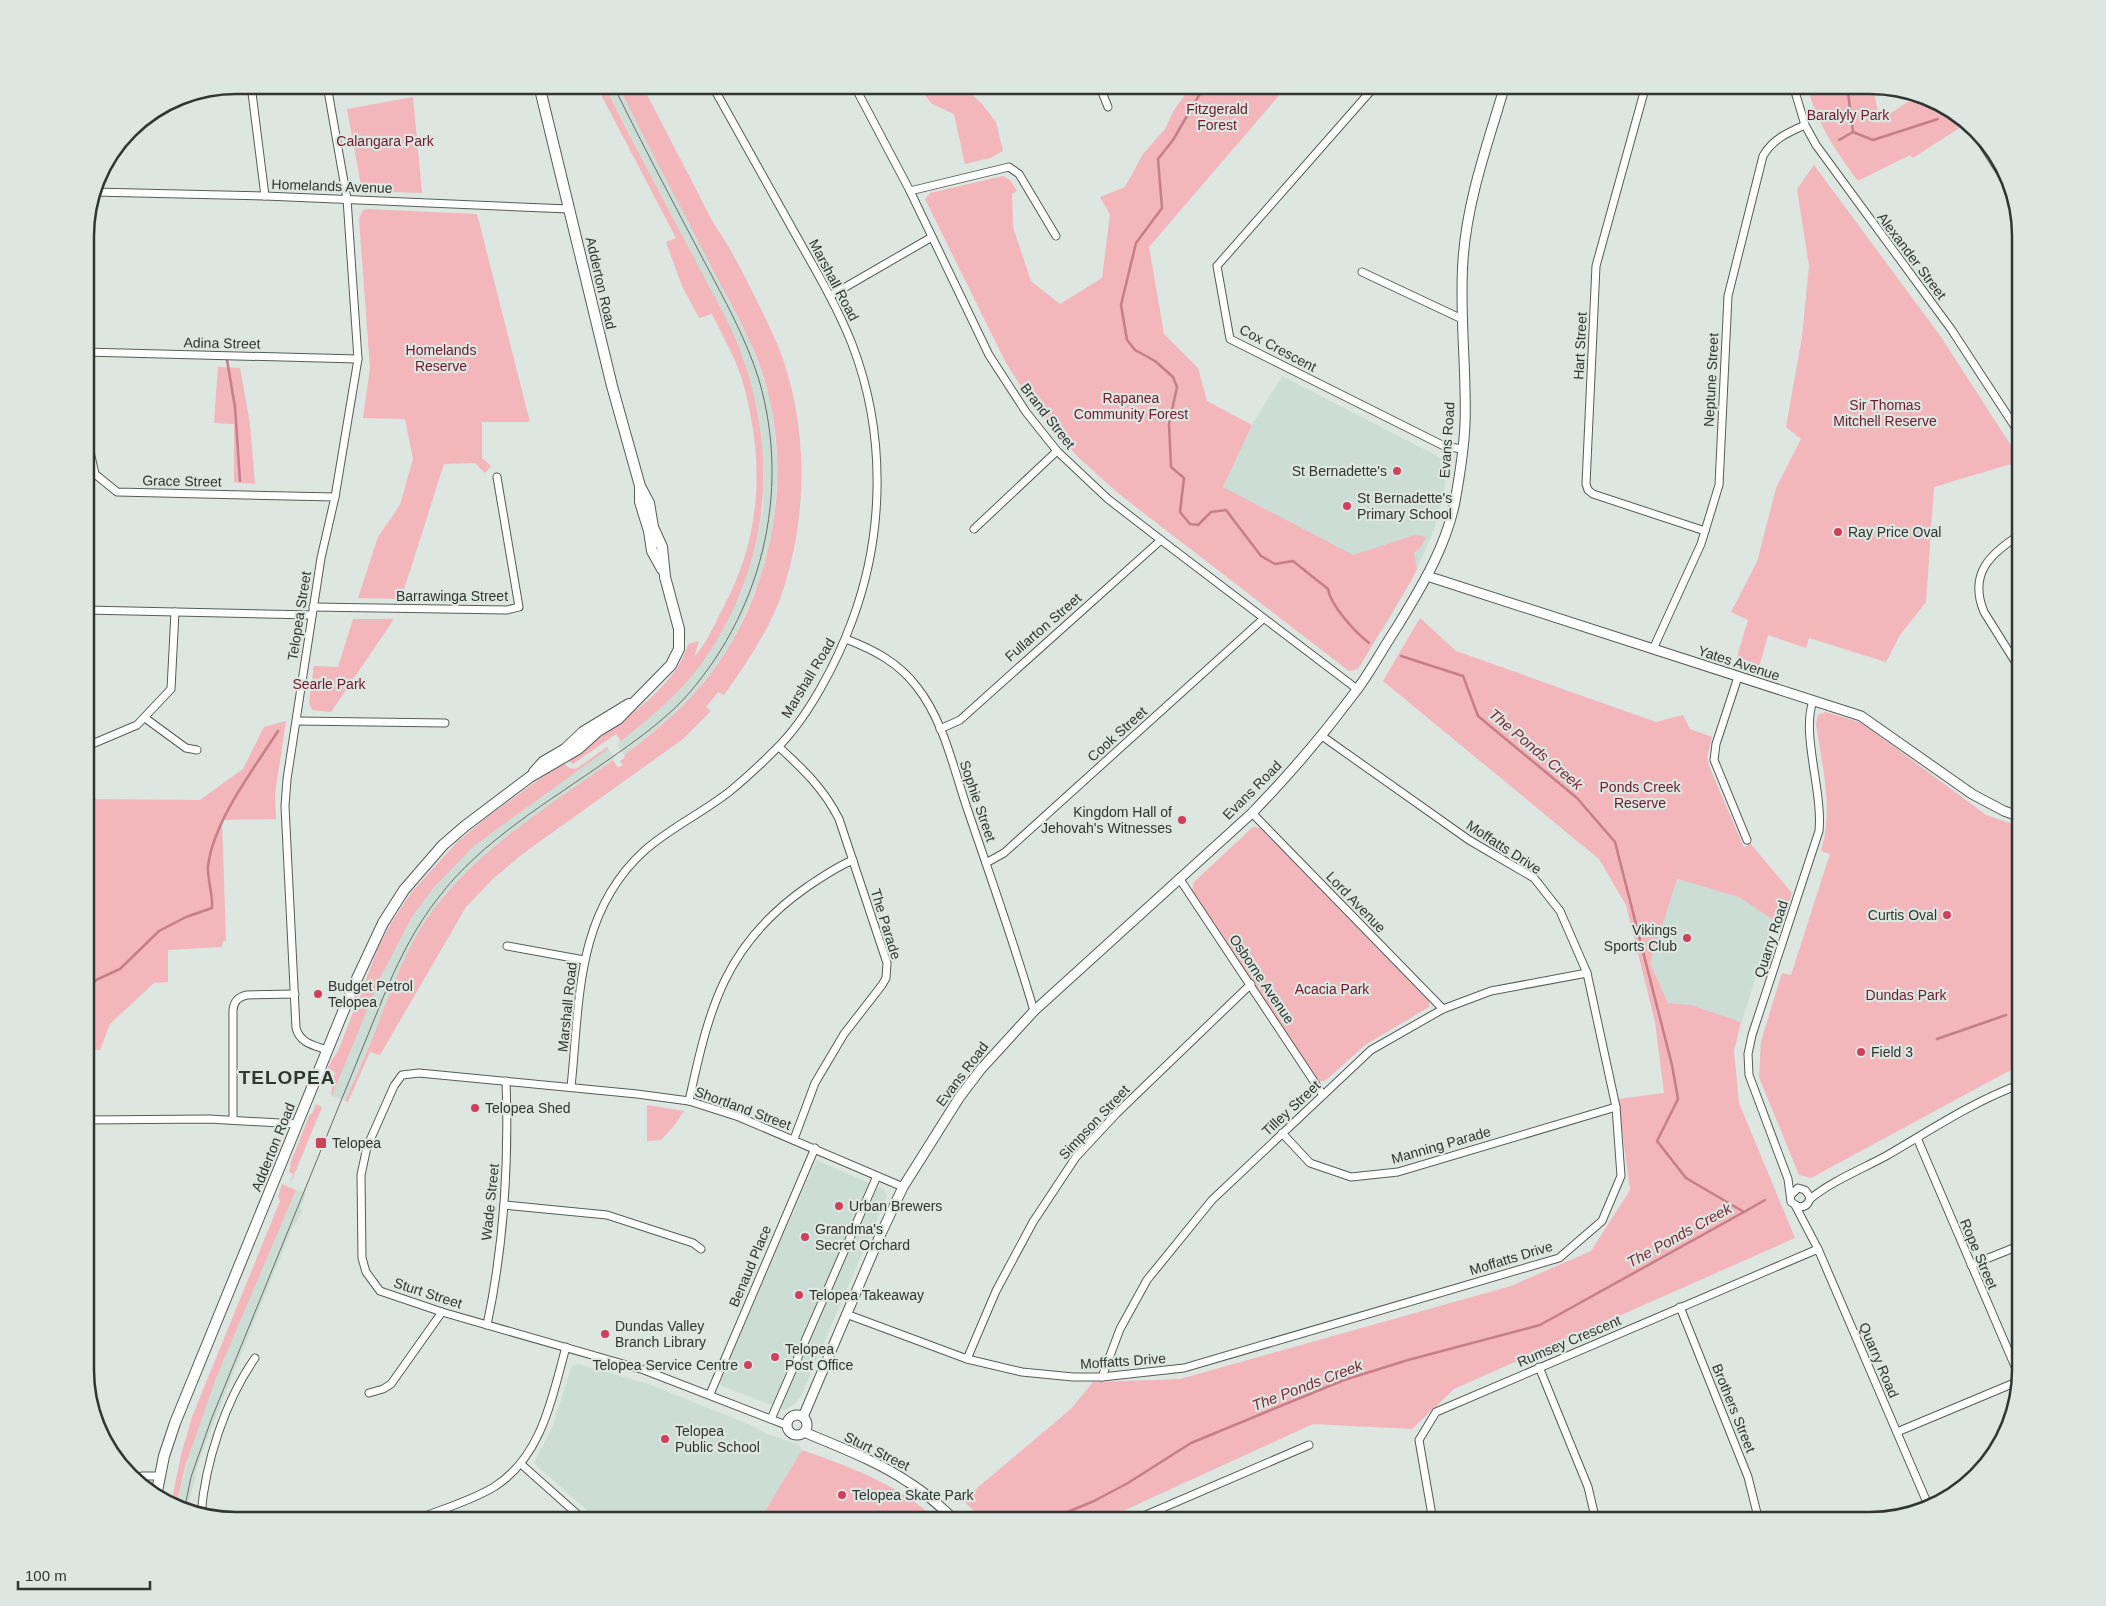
<svg xmlns="http://www.w3.org/2000/svg" width="2106" height="1606" font-family="Arial,sans-serif">
	<rect width="100%" height="100%" fill="#dde6e1"/>
	<g fill="#cbddd4">
		<path d="M 604,85 L 618,85 L 750,341 L 769,396 L 773,420 L 778,468 L 773,529 L 767,553 L 760,579 L 735,636 L 716,666 L 690,698 L 666,721 L 624,755 L 617,744 L 644,722 L 677,692 L 740,597 L 756,545 L 763,507 L 764,469 L 759,416 L 744,360 L 717,302 Z"/>
		<path d="M 1282,376 L 1447,461 L 1444,494 L 1433,533 L 1412,579 L 1382,632 L 1223,487 L 1252,425 Z"/>
		<path d="M 608,749 L 615,758 L 496,845 L 470,868 L 445,894 L 426,921 L 411,947 L 345,1101 L 332,1096 L 381,976 L 413,915 L 436,885 L 475,845 Z"/>
		<path d="M 1676,879 L 1739,897 L 1773,919 L 1742,1022 L 1697,1007 L 1668,1003 L 1650,963 Z"/>
		<path d="M 816,1160 L 883,1189 L 887,1196 L 800,1398 L 791,1407 L 785,1410 L 722,1386 L 719,1383 Z"/>
		<path d="M 296,1190 L 306,1193 L 300,1209 L 303,1210 L 291,1231 L 217,1414 L 198,1464 L 187,1513 L 176,1507 L 192,1446 L 216,1378 Z"/>
		<path d="M 578,1364 L 648,1384 L 751,1425 L 767,1434 L 799,1445 L 802,1450 L 759,1521 L 599,1521 L 534,1463 L 552,1428 L 572,1366 Z"/>
	</g>
	<g fill="#f2b6bb">
		<path d="M 596,85 L 604,85 C 635,147 668,208 700,269 C 715,299 734,329 744,361 C 779,464 767,569 704,660 C 682,692 651,717 621,741 L 616,734 L 573,764 L 568,760 C 605,733 677,690 688,644 L 699,641 L 694,657 C 707,643 714,625 723,608 C 763,534 765,457 741,376 C 734,355 722,335 712,314 L 699,318 L 682,286 L 666,242 L 676,238 Z"/>
		<path d="M 618,85 L 642,85 L 714,224 C 729,246 741,269 753,293 C 764,316 776,338 784,362 C 808,435 807,517 783,590 C 771,628 747,662 724,695 L 718,692 L 706,707 L 711,711 L 683,739 L 521,855 L 493,879 L 466,907 L 380,1055 L 370,1052 L 348,1102 L 345,1101 C 356,1076 367,1052 377,1027 C 391,991 404,953 426,920 C 473,851 547,808 613,760 L 618,768 L 623,765 L 620,761 L 625,757 L 624,755 C 659,729 692,701 717,665 C 774,583 793,474 764,378 C 752,339 731,304 712,268 C 681,207 648,146 618,85 Z"/>
		<path d="M 917,85 L 962,85 L 982,104 L 996,122 L 1003,151 L 990,158 L 965,164 L 954,114 L 932,104 Z"/>
		<path d="M 1192,85 L 1288,85 L 1149,247 L 1164,334 L 1198,368 L 1207,401 L 1252,425 L 1223,487 L 1353,555 L 1415,535 L 1426,537 L 1421,547 L 1414,553 L 1417,569 L 1412,579 L 1358,669 L 1349,671 L 1119,494 L 1078,457 L 1055,431 L 1030,400 L 1006,363 L 925,199 L 930,193 L 1003,176 L 1010,180 L 1017,191 L 1012,194 L 1013,227 L 1031,281 L 1060,304 L 1102,278 L 1110,214 L 1100,197 L 1125,187 L 1143,154 L 1165,129 L 1174,110 Z"/>
		<path d="M 1807,85 L 1872,85 L 1880,120 L 1920,94 L 1949,109 L 1961,127 L 1913,158 L 1910,155 L 1858,181 C 1836,151 1816,122 1807,85 Z"/>
		<path d="M 413,97 L 422,193 L 362,191 L 347,109 Z"/>
		<path d="M 1814,165 L 1941,337 L 2021,461 L 1934,487 L 1926,602 L 1900,635 L 1886,662 L 1809,638 L 1806,648 L 1768,635 L 1758,671 L 1735,664 L 1748,620 L 1731,612 L 1757,562 L 1776,488 L 1801,439 L 1786,427 L 1802,337 L 1809,266 L 1797,189 Z"/>
		<path d="M 367,209 L 477,214 L 530,422 L 482,422 L 482,458 L 491,466 L 485,473 L 475,463 L 444,464 L 401,599 L 358,598 L 378,537 L 400,505 L 413,459 L 405,419 L 363,418 L 370,368 L 359,219 L 363,210 Z"/>
		<path d="M 218,367 L 240,368 L 250,424 L 255,484 L 234,482 L 234,424 L 214,423 Z"/>
		<path d="M 1420,618 L 1456,651 L 1656,722 L 1683,715 L 1690,729 L 1712,737 L 1707,757 L 1709,766 L 1744,848 L 1750,843 L 1792,893 L 1781,925 L 1739,897 L 1677,879 L 1650,963 L 1668,1003 L 1691,1005 L 1741,1022 L 1734,1051 L 1739,1103 L 1795,1238 L 1454,1389 L 1412,1429 L 1313,1424 L 1101,1521 L 984,1521 L 963,1500 L 1072,1408 L 1093,1382 L 1180,1379 L 1511,1286 L 1591,1251 L 1630,1190 L 1618,1099 L 1664,1093 L 1655,1022 L 1626,905 L 1599,859 L 1383,681 Z"/>
		<path d="M 353,619 L 394,619 L 331,712 L 312,710 L 309,702 L 314,666 L 338,667 Z"/>
		<path d="M 1826,712 L 1862,723 L 1986,815 L 2021,827 L 2021,1067 L 2007,1072 L 1811,1178 L 1799,1175 L 1759,1077 L 1761,1041 L 1782,973 L 1791,975 L 1830,854 L 1821,851 C 1834,810 1822,765 1816,724 L 1818,715 Z"/>
		<path d="M 286,721 L 275,794 L 276,819 L 222,820 L 226,941 L 223,941 L 222,947 L 168,950 L 168,982 L 154,983 L 110,1024 L 100,1050 L 85,1050 L 85,892 L 88,832 L 85,830 L 85,799 L 200,800 L 243,769 L 264,727 Z"/>
		<path d="M 607,747 L 608,749 L 475,845 L 436,885 L 413,915 L 381,976 L 332,1096 L 331,1095 L 335,1072 L 330,1070 L 321,1084 L 330,1063 L 338,1051 L 379,946 L 391,923 L 411,893 L 457,842 L 490,815 L 563,762 L 569,768 L 576,769 Z"/>
		<path d="M 1253,827 L 1260,828 L 1429,1001 L 1429,1007 L 1365,1045 L 1325,1081 L 1319,1081 L 1192,890 L 1194,882 Z"/>
		<path d="M 316,1104 L 322,1107 L 292,1180 L 291,1180 L 293,1174 L 289,1172 L 291,1165 L 290,1164 L 310,1114 L 312,1114 Z"/>
		<path d="M 647,1105 L 684,1111 L 674,1126 L 661,1140 L 647,1141 Z"/>
		<path d="M 282,1184 L 296,1190 L 216,1378 L 185,1467 L 176,1507 L 171,1504 L 181,1455 L 192,1417 L 280,1201 L 278,1197 Z"/>
		<path d="M 802,1450 C 851,1467 899,1485 938,1521 L 759,1521 Z"/>
	</g>
	<g fill="none" stroke-linecap="round" stroke-linejoin="round">
		<g stroke="#c67f86" stroke-width="2.5">
			<path d="M 1205,85 L 1173,140 L 1158,159 L 1162,208 L 1136,243 L 1121,305 L 1127,340 L 1135,350 L 1155,361 L 1173,377 L 1177,387 L 1169,424 L 1171,467 L 1184,478 L 1180,512 L 1190,524 L 1198,525 L 1211,512 L 1226,510 L 1261,556 L 1275,564 L 1293,561 L 1328,589 C 1331,606 1355,632 1369,643"/>
			<path d="M 1853,132 L 1873,140 L 1938,119"/>
			<path d="M 1839,140 L 1853,132 L 1847,85"/>
			<path d="M 227,360 L 235,407 L 240,481"/>
			<path d="M 85,991 L 96,980 L 120,969 L 159,931 L 186,917 L 212,908 C 213,894 207,878 208,866 C 214,820 253,770 278,731"/>
			<path d="M 1937,1039 L 2006,1015"/>
			<path d="M 1744,1212 L 1765,1200"/>
			<path d="M 1046,1521 L 1094,1501 L 1128,1483 L 1191,1443 L 1344,1380 L 1408,1360 L 1540,1325 L 1744,1212 L 1686,1178 L 1657,1141 L 1678,1099 L 1672,1065 L 1615,842 L 1577,798 L 1478,716 L 1463,676 L 1401,656"/>
		</g>
		<defs>
			<g id="minor">
				<path d="M 251,85 L 265,196"/>
				<path d="M 854,85 L 910,191 L 989,355 L 1026,412 L 1057,451 L 1108,499 L 1161,540 L 1357,689"/>
				<path d="M 1376,85 L 1217,266 L 1230,339 L 1444,446 L 1462,449"/>
				<path d="M 1646,85 L 1596,266 L 1586,484 L 1588,490 L 1593,494 L 1705,531"/>
				<path d="M 1793,85 L 1805,125 L 1816,145 L 1951,329 L 2021,436"/>
				<path d="M 1108,107 L 1102,92 L 1109,85"/>
				<path d="M 1971,126 L 2009,186"/>
				<path d="M 910,191 L 1009,167 L 1019,174 L 1056,236"/>
				<path d="M 93,192 L 265,196 L 569,209"/>
				<path d="M 1362,272 L 1462,319"/>
				<path d="M 830,296 L 932,237"/>
				<path d="M 85,352 L 358,359"/>
				<path d="M 85,414 L 87,438 L 95,474 L 117,492 L 335,497"/>
				<path d="M 974,529 L 1057,451"/>
				<path d="M 2021,534 C 1991,553 1968,573 1984,612 L 2021,671"/>
				<path d="M 313,607 L 507,610 L 519,607 L 497,477"/>
				<path d="M 85,610 L 312,615"/>
				<path d="M 846,639 C 874,650 898,662 917,687 C 943,720 953,766 966,805 C 989,873 1014,942 1034,1011"/>
				<path d="M 1653,649 L 1701,544 L 1719,485 L 1728,296 L 1763,156 C 1773,139 1787,133 1805,125"/>
				<path d="M 1738,677 L 1716,744 L 1714,760 L 1747,840"/>
				<path d="M 145,718 L 186,748 L 197,750"/>
				<path d="M 297,721 L 445,723"/>
				<path d="M 940,729 L 960,720 L 1161,540"/>
				<path d="M 85,747 L 137,725 L 171,689 L 175,612"/>
				<path d="M 779,747 C 803,769 824,789 839,819 L 887,963 L 886,978 L 882,985 L 844,1034 L 815,1083 L 794,1139"/>
				<path d="M 1252,813 L 1443,1009"/>
				<path d="M 986,863 L 1004,853 L 1263,619"/>
				<path d="M 1179,878 L 1323,1095"/>
				<path d="M 507,946 L 584,960"/>
				<path d="M 327,1050 C 313,1045 300,1043 296,1028 L 285,806 L 287,779 L 321,558 L 335,497 L 358,359 L 347,199 L 327,85"/>
				<path d="M 571,1087 C 580,1002 575,914 644,851 C 670,828 702,813 729,792 C 745,779 761,764 776,749 C 808,718 837,662 852,621 C 885,533 886,432 852,344 C 835,301 810,261 788,221 C 763,176 737,130 712,85"/>
				<path d="M 689,1101 C 709,1008 725,944 807,887 C 822,877 836,867 853,860"/>
				<path d="M 85,1120 L 209,1119 L 297,1124"/>
				<path d="M 233,1120 L 233,1010 C 234,1001 238,997 247,995 L 295,994"/>
				<path d="M 1282,1133 L 1310,1163 L 1351,1177 L 1398,1172 L 1616,1107"/>
				<path d="M 1917,1138 L 2020,1378"/>
				<path d="M 1791,1195 L 1798,1188 L 1805,1190 L 1810,1197 C 1809,1204 1805,1207 1799,1207 L 1791,1202 L 1788,1179 L 1749,1075 L 1748,1054 L 1752,1035 L 1819,831 C 1823,791 1801,734 1813,701"/>
				<path d="M 1810,1199 C 1832,1181 1860,1170 1886,1156 C 1931,1130 1972,1102 2021,1084"/>
				<path d="M 504,1205 L 607,1215 L 693,1243 L 701,1249"/>
				<path d="M 1796,1207 L 1818,1249 L 1929,1507"/>
				<path d="M 1971,1265 L 2021,1245"/>
				<path d="M 1680,1307 L 1748,1477 L 1759,1521"/>
				<path d="M 846,1314 L 967,1359 L 1022,1372 L 1073,1377 L 1102,1377 L 1184,1368 L 1559,1258 L 1602,1221 L 1621,1176 L 1616,1107 L 1587,973 L 1560,911 L 1534,878 L 1469,840 L 1322,736"/>
				<path d="M 487,1325 C 504,1245 509,1162 506,1081"/>
				<path d="M 967,1359 L 996,1291 L 1033,1222 L 1076,1157 L 1117,1113 L 1251,984"/>
				<path d="M 1539,1367 L 1588,1487 L 1596,1521"/>
				<path d="M 1102,1377 L 1120,1329 L 1147,1280 L 1212,1200 L 1371,1050 L 1443,1009 L 1491,991 L 1587,973"/>
				<path d="M 369,1393 L 383,1389 L 391,1384 L 442,1312"/>
				<path d="M 710,1394 L 815,1148"/>
				<path d="M 771,1419 L 877,1176"/>
				<path d="M 786,1425 L 644,1370 L 442,1312 L 380,1291 L 366,1272 L 362,1258 L 361,1175 L 367,1147 L 394,1086 L 402,1075 L 419,1073 L 637,1094 L 689,1101 L 739,1117 L 903,1187"/>
				<path d="M 1897,1432 L 2019,1381"/>
				<path d="M 521,1464 L 585,1521"/>
				<path d="M 135,1479 L 142,1476 L 159,1476"/>
				<path d="M 201,1515 C 205,1463 225,1401 255,1358"/>
				<path d="M 412,1521 C 439,1510 469,1502 494,1487 C 542,1457 552,1397 566,1347"/>
				<path d="M 1132,1521 L 1309,1445"/>
				<path d="M 1433,1521 L 1419,1440 L 1436,1412 L 1818,1249"/>
			</g>
			<g id="tertiary">
				<path d="M 1427,576 L 1861,716 L 1972,794 L 2004,811 L 2021,817"/>
				<circle cx="797" cy="1425" r="10"/>
				<path d="M 803,1417 L 879,1238 L 903,1187 L 959,1098 L 981,1069 L 1034,1011 L 1252,813 C 1289,775 1324,734 1356,691 C 1371,671 1383,648 1397,627 C 1422,586 1448,544 1456,496 C 1460,473 1464,448 1465,424 C 1467,370 1459,315 1463,260 C 1467,200 1488,143 1505,85"/>
				<path d="M 804,1432 C 839,1447 877,1461 908,1482 C 926,1493 941,1507 956,1521"/>
			</g>
			<g id="secondary">
				<path d="M 640,488 L 640,502 L 649,531 L 652,551 L 662,569"/>
				<path d="M 534,772 L 543,762 L 565,749 L 583,732 L 629,704"/>
				<path d="M 156,1496 L 164,1456 L 175,1423 L 354,985 L 383,923 L 404,890 L 443,845 L 465,826 L 530,777 L 578,749 L 598,731 L 618,719 L 671,665 L 679,649 L 679,629 L 665,577 L 662,547 L 653,527 L 649,503 L 640,486 L 612,386 L 539,85"/>
			</g>
		</defs>
		<use href="#minor" stroke="#555d59" stroke-width="9"/>
		<use href="#tertiary" stroke="#555d59" stroke-width="11"/>
		<use href="#secondary" stroke="#555d59" stroke-width="12"/>
		<use href="#minor" stroke="#fff" stroke-width="7"/>
		<use href="#tertiary" stroke="#fff" stroke-width="9"/>
		<use href="#secondary" stroke="#fff" stroke-width="10"/>
		<path stroke="#686d6a" stroke-width="1" d="M 184,1511 L 191,1477 L 211,1420 L 387,988 C 401,956 416,926 438,898 C 482,840 550,801 608,760 C 634,742 659,724 681,702 C 761,616 792,493 759,380 C 746,338 724,299 704,261 C 673,202 642,144 613,85"/>
	</g>
	<g fill="#d0405d" stroke="#dde6e1" stroke-width="2">
		<circle cx="1397" cy="471" r="5"/>
		<circle cx="1347" cy="506" r="5"/>
		<circle cx="1838" cy="532" r="5"/>
		<circle cx="1182" cy="820" r="5"/>
		<circle cx="1947" cy="915" r="5"/>
		<circle cx="1687" cy="938" r="5"/>
		<circle cx="318" cy="994" r="5"/>
		<circle cx="1861" cy="1052" r="5"/>
		<circle cx="475" cy="1108" r="5"/>
		<rect x="315" y="1137" width="12" height="12" rx="2.5"/>
		<circle cx="839" cy="1206" r="5"/>
		<circle cx="805" cy="1237" r="5"/>
		<circle cx="799" cy="1295" r="5"/>
		<circle cx="605" cy="1334" r="5"/>
		<circle cx="775" cy="1357" r="5"/>
		<circle cx="748" cy="1365" r="5"/>
		<circle cx="665" cy="1439" r="5"/>
		<circle cx="842" cy="1495" r="5"/>
	</g>
	<g text-anchor="middle" dominant-baseline="central" stroke-width="4.5" stroke-linejoin="round" paint-order="stroke">
		<g font-size="14" fill="#701a2d" stroke="#dde6e1">
			<text x="1217" y="109">Fitzgerald<tspan x="1217" dy="16">Forest</tspan></text>
			<text x="1848" y="115">Baralyly Park</text>
			<text x="385" y="141">Calangara Park</text>
			<text x="441" y="350">Homelands<tspan x="441" dy="16">Reserve</tspan></text>
			<text x="1131" y="398">Rapanea<tspan x="1131" dy="16">Community Forest</tspan></text>
			<text x="1885" y="405">Sir Thomas<tspan x="1885" dy="16">Mitchell Reserve</tspan></text>
			<text x="329" y="684">Searle Park</text>
			<text x="1640" y="787">Ponds Creek<tspan x="1640" dy="16">Reserve</tspan></text>
			<text x="1332" y="989">Acacia Park</text>
			<text x="1906" y="995">Dundas Park</text>
		</g>
		<g font-size="14" fill="#313533" stroke="#dde6e1">
			<text transform="translate(332 186) rotate(2)">Homelands Avenue</text>
			<text transform="translate(1912 256) rotate(53)">Alexander Street</text>
			<text transform="translate(834 280) rotate(62)">Marshall Road</text>
			<text transform="translate(601 283) rotate(77)">Adderton Road</text>
			<text transform="translate(222 343) rotate(1)">Adina Street</text>
			<text transform="translate(1580 346) rotate(-87)">Hart Street</text>
			<text transform="translate(1278 348) rotate(28)">Cox Crescent</text>
			<text transform="translate(1711 380) rotate(-87)">Neptune Street</text>
			<text transform="translate(1048 416) rotate(52)">Brand Street</text>
			<text transform="translate(1447 440) rotate(-86)">Evans Road</text>
			<text transform="translate(182 481) rotate(1)">Grace Street</text>
			<text x="452" y="596">Barrawinga Street</text>
			<text transform="translate(299 616) rotate(-81)">Telopea Street</text>
			<text transform="translate(1043 627) rotate(-41)">Fullarton Street</text>
			<text transform="translate(1739 663) rotate(18)">Yates Avenue</text>
			<text transform="translate(808 678) rotate(-59)">Marshall Road</text>
			<text transform="translate(1117 734) rotate(-42)">Cook Street</text>
			<text transform="translate(1252 790) rotate(-45)">Evans Road</text>
			<text transform="translate(978 801) rotate(71)">Sophie Street</text>
			<text transform="translate(1504 847) rotate(33)">Moffatts Drive</text>
			<text transform="translate(1356 902) rotate(46)">Lord Avenue</text>
			<text transform="translate(886 924) rotate(73)">The Parade</text>
			<text transform="translate(1771 939) rotate(-72)">Quarry Road</text>
			<text transform="translate(1262 979) rotate(56)">Osborne Avenue</text>
			<text transform="translate(567 1007) rotate(-84)">Marshall Road</text>
			<text transform="translate(962 1074) rotate(-53)">Evans Road</text>
			<text transform="translate(743 1108) rotate(20)">Shortland Street</text>
			<text transform="translate(1291 1108) rotate(-43)">Tilley Street</text>
			<text transform="translate(1094 1122) rotate(-47)">Simpson Street</text>
			<text transform="translate(1441 1145) rotate(-16)">Manning Parade</text>
			<text transform="translate(273 1147) rotate(-68)">Adderton Road</text>
			<text transform="translate(490 1202) rotate(-84)">Wade Street</text>
			<text transform="translate(1979 1254) rotate(67)">Rope Street</text>
			<text transform="translate(1511 1258) rotate(-17)">Moffatts Drive</text>
			<text transform="translate(750 1266) rotate(-67)">Benaud Place</text>
			<text transform="translate(428 1293) rotate(18)">Sturt Street</text>
			<text transform="translate(1569 1341) rotate(-23)">Rumsey Crescent</text>
			<text transform="translate(1879 1360) rotate(67)">Quarry Road</text>
			<text transform="translate(1123 1361) rotate(-4)">Moffatts Drive</text>
			<text transform="translate(1734 1408) rotate(68)">Brothers Street</text>
			<text transform="translate(877 1451) rotate(26)">Sturt Street</text>
		</g>
		<g font-size="14" fill="#313533" stroke="#dde6e1" text-anchor="start">
			<text x="1387" y="471" text-anchor="end">St Bernadette's</text>
			<text x="1357" y="498">St Bernadette's<tspan x="1357" dy="16">Primary School</tspan></text>
			<text x="1848" y="532">Ray Price Oval</text>
			<text x="1172" y="812" text-anchor="end">Kingdom Hall of<tspan x="1172" dy="16">Jehovah's Witnesses</tspan></text>
			<text x="1937" y="915" text-anchor="end">Curtis Oval</text>
			<text x="1677" y="930" text-anchor="end">Vikings<tspan x="1677" dy="16">Sports Club</tspan></text>
			<text x="328" y="986">Budget Petrol<tspan x="328" dy="16">Telopea</tspan></text>
			<text x="1871" y="1052">Field 3</text>
			<text x="485" y="1108">Telopea Shed</text>
			<text x="332" y="1143">Telopea</text>
			<text x="849" y="1206">Urban Brewers</text>
			<text x="815" y="1229">Grandma's<tspan x="815" dy="16">Secret Orchard</tspan></text>
			<text x="809" y="1295">Telopea Takeaway</text>
			<text x="615" y="1326">Dundas Valley<tspan x="615" dy="16">Branch Library</tspan></text>
			<text x="785" y="1349">Telopea<tspan x="785" dy="16">Post Office</tspan></text>
			<text x="738" y="1365" text-anchor="end">Telopea Service Centre</text>
			<text x="675" y="1431">Telopea<tspan x="675" dy="16">Public School</tspan></text>
			<text x="852" y="1495">Telopea Skate Park</text>
		</g>
		<g font-size="15" font-style="italic" fill="#7f2a39" stroke="#dde6e1">
			<text transform="translate(1536 749) rotate(40)">The Ponds Creek</text>
			<text transform="translate(1679 1235) rotate(-29)">The Ponds Creek</text>
			<text transform="translate(1307 1385) rotate(-21)">The Ponds Creek</text>
		</g>
		<g font-size="19" font-weight="bold" letter-spacing="1" fill="#313834" stroke="#dde6e1">
			<text x="287" y="1077">TELOPEA</text>
		</g>
	</g>
	<path d="M0 0H2106V1606H0ZM236 94H1870A142 142 0 0 1 2012 236V1370A142 142 0 0 1 1870 1512H236A142 142 0 0 1 94 1370V236A142 142 0 0 1 236 94Z" fill="#dde6e1" fill-rule="evenodd"/>
	<path fill="none" stroke="#313533" stroke-width="2.5" d="M236 94H1870A142 142 0 0 1 2012 236V1370A142 142 0 0 1 1870 1512H236A142 142 0 0 1 94 1370V236A142 142 0 0 1 236 94Z"/>
	<path d="M18 1581v8h132v-8" fill="none" stroke="#313533" stroke-width="2.5"/>
	<text x="25" y="1581" font-size="15" fill="#313533" stroke="#dde6e1" stroke-width="4" paint-order="stroke">100 m</text>
</svg>
